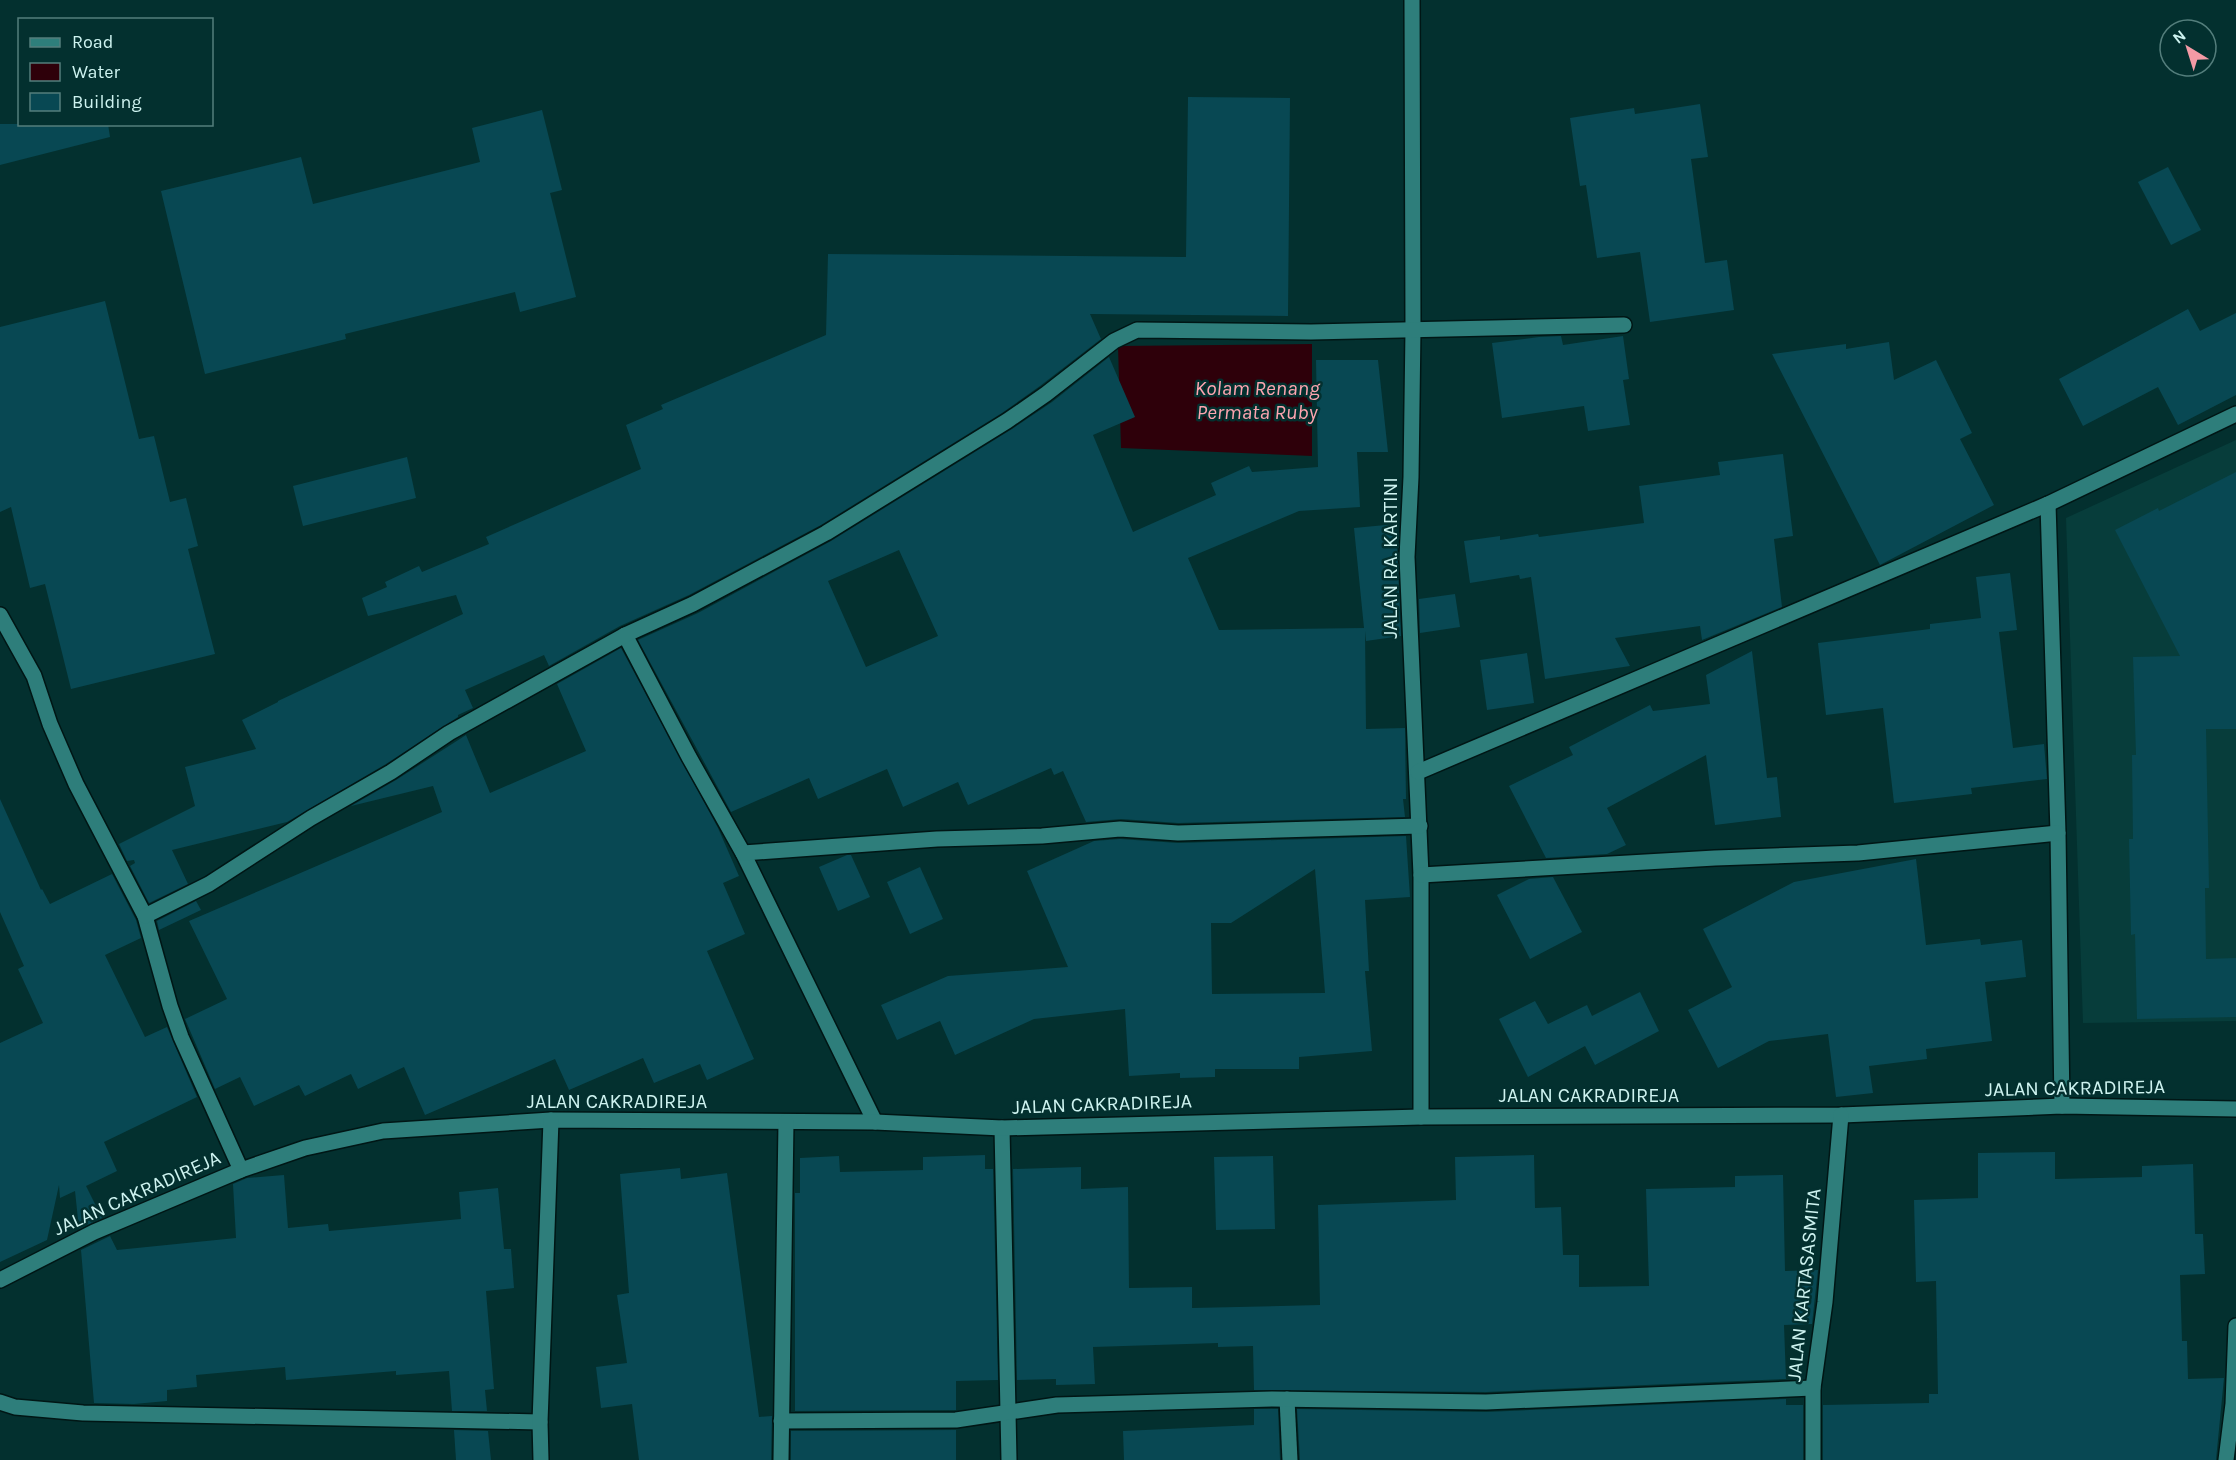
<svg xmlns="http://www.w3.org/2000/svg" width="2236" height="1460" font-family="Karla,sans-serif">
	<rect width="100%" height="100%" fill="#03302f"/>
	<path fill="#073d3b" d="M 2236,440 L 2236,1021 L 2083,1023 L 2066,518 Z"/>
	<path fill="#2e000a" d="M 1312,344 L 1312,456 L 1121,448 L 1118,346 Z"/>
	<g fill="#084853" fill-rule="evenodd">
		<path d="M 1188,97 L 1290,98 L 1288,316 L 1090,314 L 1101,339 L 1040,386 L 1002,413 L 821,525 L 689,595 L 620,626 L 549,666 L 544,655 L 465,690 L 473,708 L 458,715 L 458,717 L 386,764 L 287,822 L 172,850 L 188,884 L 149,903 L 130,866 L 135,863 L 134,860 L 127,861 L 119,844 L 195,806 L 185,767 L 256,749 L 242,720 L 278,702 L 278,701 L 463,614 L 456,595 L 368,616 L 362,598 L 387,587 L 385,582 L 419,566 L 422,572 L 489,544 L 486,537 L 641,469 L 626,425 L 663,409 L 661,405 L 826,335 L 828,254 L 1186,257 Z"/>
		<path d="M 1700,104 L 1708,157 L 1691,159 L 1705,263 L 1727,260 L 1734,310 L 1650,322 L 1640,252 L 1597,258 L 1586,185 L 1580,186 L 1570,118 L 1634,108 L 1635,114 Z"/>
		<path d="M 542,110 L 562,190 L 550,193 L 576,297 L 520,312 L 515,292 L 345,334 L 346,339 L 205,374 L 161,191 L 301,157 L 313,204 L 480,162 L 472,128 Z"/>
		<path d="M 0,124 L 108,124 L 110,137 L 0,165 Z"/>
		<path d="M 2168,167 L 2201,230 L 2171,245 L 2138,182 Z"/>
		<path d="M 105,301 L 139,439 L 154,436 L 170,502 L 186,498 L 198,546 L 188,549 L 215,654 L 71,689 L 45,584 L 30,588 L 11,507 L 0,512 L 0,327 Z"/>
		<path d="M 2188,309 L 2200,331 L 2236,313 L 2236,395 L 2178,425 L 2158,387 L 2083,426 L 2059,379 Z"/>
		<path d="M 1561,336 L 1563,345 L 1623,336 L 1629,379 L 1623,380 L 1630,425 L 1588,431 L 1584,406 L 1502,418 L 1492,343 L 1539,337 Z"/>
		<path d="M 1889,342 L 1894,380 L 1936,360 L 1972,433 L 1960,439 L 1994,505 L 1880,565 L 1772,354 L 1846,344 L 1846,349 Z"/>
		<path d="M 1109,357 L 1135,417 L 1093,435 L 1133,532 L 1216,495 L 1211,483 L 1249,466 L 1252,472 L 1318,467 L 1316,360 L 1378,360 L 1388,452 L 1357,452 L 1360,507 L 1299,511 L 1188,558 L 1219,630 L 1364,628 L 1354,528 L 1396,524 L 1401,636 L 1366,641 L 1365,631 L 1366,729 L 1405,728 L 1406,799 L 1403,799 L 1405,817 L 1178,823 L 1121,819 L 1086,822 L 1063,771 L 1054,775 L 1051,768 L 968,805 L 958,782 L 903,807 L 887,769 L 818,799 L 809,778 L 731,812 L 638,640 L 698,613 L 831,541 L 1012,429 L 1052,402 ZM 899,550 L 938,636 L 866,667 L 828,581 Z"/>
		<path d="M 1783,454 L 1793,536 L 1774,539 L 1782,607 L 1702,640 L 1700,626 L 1615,638 L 1630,666 L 1545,679 L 1531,577 L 1520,579 L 1519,575 L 1470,583 L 1464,541 L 1500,536 L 1500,540 L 1538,534 L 1539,537 L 1644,523 L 1639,486 L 1720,475 L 1718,462 Z"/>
		<path d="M 407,457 L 416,498 L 303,526 L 293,486 Z"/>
		<path d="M 2236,472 L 2236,729 L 2206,729 L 2209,888 L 2205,888 L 2206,959 L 2236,958 L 2236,1017 L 2137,1019 L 2135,934 L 2131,935 L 2129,839 L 2133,839 L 2132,755 L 2136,755 L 2133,657 L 2180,656 L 2115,530 L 2158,508 L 2159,511 Z"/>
		<path d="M 2010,573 L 2017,630 L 1999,632 L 2013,748 L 2044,744 L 2047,779 L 1971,788 L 1972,794 L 1894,803 L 1883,708 L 1826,715 L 1818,643 L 1930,629 L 1930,624 L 1981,618 L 1976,577 Z"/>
		<path d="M 1455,594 L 1460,627 L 1420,633 L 1419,599 Z"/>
		<path d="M 621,648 L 718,828 L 739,876 L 723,883 L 745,934 L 707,951 L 754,1059 L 707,1080 L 700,1064 L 654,1083 L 643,1058 L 569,1090 L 555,1059 L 425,1115 L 404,1067 L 358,1089 L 351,1074 L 305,1096 L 299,1085 L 254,1106 L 240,1077 L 215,1089 L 185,1019 L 227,999 L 189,921 L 442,812 L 433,786 L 351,806 L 396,780 L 466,735 L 490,793 L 586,751 L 557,684 Z"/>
		<path d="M 1752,651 L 1767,778 L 1777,777 L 1781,817 L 1715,825 L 1706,755 L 1607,808 L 1626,845 L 1607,854 L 1546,858 L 1509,786 L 1573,755 L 1569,747 L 1650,705 L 1653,711 L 1710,704 L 1706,675 Z"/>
		<path d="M 1527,653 L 1534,703 L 1487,710 L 1480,660 Z"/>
		<path d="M 0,799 L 41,890 L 42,889 L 50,904 L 112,874 L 136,920 L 141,938 L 105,955 L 145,1037 L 167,1027 L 197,1097 L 104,1142 L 117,1171 L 86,1186 L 102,1218 L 79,1229 L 75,1191 L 60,1198 L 59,1185 L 47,1240 L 0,1262 L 0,1043 L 43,1023 L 18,969 L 24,966 L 0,912 Z"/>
		<path d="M 1406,836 L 1410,897 L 1365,900 L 1369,971 L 1365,971 L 1372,1051 L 1299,1057 L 1299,1069 L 1215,1069 L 1215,1077 L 1180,1078 L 1180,1073 L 1129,1076 L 1125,1009 L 1034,1019 L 955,1055 L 940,1021 L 897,1040 L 881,1005 L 948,976 L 1068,967 L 1027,871 L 1094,841 L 1120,839 L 1178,843 ZM 1315,869 L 1325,993 L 1212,994 L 1211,923 L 1231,923 Z"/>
		<path d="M 847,855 L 851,855 L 870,897 L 838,911 L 819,867 Z"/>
		<path d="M 1916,859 L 1926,945 L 1980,939 L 1981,945 L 2022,940 L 2026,977 L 1985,982 L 1992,1041 L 1926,1049 L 1927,1059 L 1869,1066 L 1873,1093 L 1836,1097 L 1828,1034 L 1769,1041 L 1718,1068 L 1688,1010 L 1732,987 L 1703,929 L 1794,882 Z"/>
		<path d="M 920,867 L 943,919 L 910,934 L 887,882 Z"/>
		<path d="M 1553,877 L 1582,932 L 1530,959 L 1497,895 L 1529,879 Z"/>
		<path d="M 196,901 L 201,910 L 159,930 L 157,921 Z"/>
		<path d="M 1640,992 L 1659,1031 L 1595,1065 L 1585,1046 L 1528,1077 L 1499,1019 L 1535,1001 L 1548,1024 L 1587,1005 L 1592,1016 Z"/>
		<path d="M 2055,1152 L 2055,1179 L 2142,1177 L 2142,1166 L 2193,1164 L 2195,1234 L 2203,1234 L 2205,1274 L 2180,1275 L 2182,1341 L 2187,1341 L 2188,1379 L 2224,1378 L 2216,1460 L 1823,1460 L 1823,1405 L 1929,1403 L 1929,1394 L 1938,1394 L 1936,1281 L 1916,1282 L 1914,1200 L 1978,1198 L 1978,1153 Z"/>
		<path d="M 985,1155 L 985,1169 L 993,1169 L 998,1380 L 956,1381 L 956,1410 L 795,1411 L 795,1193 L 800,1193 L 800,1158 L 839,1156 L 840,1172 L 923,1170 L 923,1157 Z"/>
		<path d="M 1534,1155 L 1535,1208 L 1561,1207 L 1563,1255 L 1579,1255 L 1579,1287 L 1649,1286 L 1646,1189 L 1735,1187 L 1735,1176 L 1783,1175 L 1785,1271 L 1818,1270 L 1812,1324 L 1784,1325 L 1786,1379 L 1486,1392 L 1254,1390 L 1253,1346 L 1218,1347 L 1218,1343 L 1093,1347 L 1095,1384 L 1056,1385 L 1056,1379 L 1017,1380 L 1013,1169 L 1081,1167 L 1081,1189 L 1128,1187 L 1129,1288 L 1192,1287 L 1192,1308 L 1320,1305 L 1318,1205 L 1456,1200 L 1455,1157 Z"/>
		<path d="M 1273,1156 L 1275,1229 L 1216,1230 L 1214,1157 Z"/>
		<path d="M 680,1168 L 681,1179 L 727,1173 L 759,1417 L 772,1416 L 771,1460 L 639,1460 L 632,1404 L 601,1408 L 596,1367 L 627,1363 L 617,1295 L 629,1293 L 620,1174 Z"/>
		<path d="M 284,1175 L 288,1228 L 328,1224 L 329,1231 L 461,1219 L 459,1192 L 498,1188 L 504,1249 L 511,1249 L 514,1288 L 486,1291 L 494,1389 L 485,1390 L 487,1411 L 452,1411 L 449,1371 L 396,1375 L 396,1371 L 286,1380 L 285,1367 L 196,1375 L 197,1387 L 167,1390 L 167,1401 L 134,1404 L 94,1403 L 81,1250 L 110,1236 L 117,1250 L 236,1238 L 233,1184 L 247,1178 Z"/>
		<path d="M 1786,1399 L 1786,1405 L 1803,1405 L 1803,1460 L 1300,1460 L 1297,1409 L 1486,1412 Z"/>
		<path d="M 1254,1409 L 1278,1409 L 1280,1460 L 1124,1460 L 1123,1431 L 1254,1425 Z"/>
		<path d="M 454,1430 L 488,1431 L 491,1460 L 456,1460 Z"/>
		<path d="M 956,1430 L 956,1460 L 791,1460 L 791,1431 Z"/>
	</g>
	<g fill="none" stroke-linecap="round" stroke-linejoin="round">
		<defs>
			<g id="street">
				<path d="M 1412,0 L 1413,329 L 1411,477 L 1407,557 L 1421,875 L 1421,1117"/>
				<path d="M 2048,504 L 2058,833 L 2062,1106"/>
				<path d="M 0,615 L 34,676 L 50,724 L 76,784 L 145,916 L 170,1006 L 181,1037 L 241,1170"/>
				<path d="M 625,635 L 689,757 L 743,853 L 875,1122"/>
				<path d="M 1418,772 L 2048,504 L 2236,414"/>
				<path d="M 743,853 L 937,839 L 1042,836 L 1120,829 L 1178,833 L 1420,826"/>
				<path d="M 1421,875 L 1715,858 L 1858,853 L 2058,833"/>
				<path d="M 145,916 L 209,884 L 311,818 L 391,772 L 449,733 L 625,635 L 693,604 L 826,533 L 1007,421 L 1046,394 L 1114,341 L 1137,330 L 1311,332 L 1624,325"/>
				<path d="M 1002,1128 L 1009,1460"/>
				<path d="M 0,1280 L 94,1232 L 241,1170 L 305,1148 L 383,1131 L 551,1120 L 875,1122 L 1002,1128 L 1421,1117 L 1841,1115 L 2062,1106 L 2236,1109"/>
				<path d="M 1287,1399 L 1290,1460"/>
				<path d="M 0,1402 L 15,1407 L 83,1413 L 540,1422"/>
				<path d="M 781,1421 L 956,1420 L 1057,1405 L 1272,1399 L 1486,1402 L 1813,1388"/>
				<path d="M 541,1460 L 540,1422 L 551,1120"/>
				<path d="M 781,1460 L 786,1122"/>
				<path d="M 1813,1460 L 1813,1388 L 1825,1302 L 1841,1115"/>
				<path d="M 2226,1460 L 2233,1404 L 2236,1326"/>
			</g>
		</defs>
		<use href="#street" stroke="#001615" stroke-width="18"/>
		<use href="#street" stroke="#2e7e7b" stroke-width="15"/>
	</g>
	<g text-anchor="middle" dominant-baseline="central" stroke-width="5" stroke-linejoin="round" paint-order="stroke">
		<g font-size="20" fill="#cef3f0" stroke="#03302f">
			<text transform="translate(1390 558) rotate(-90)">JALAN RA. KARTINI</text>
			<text transform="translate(2075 1088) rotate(-1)">JALAN CAKRADIREJA</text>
			<text x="1589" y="1095">JALAN CAKRADIREJA</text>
			<text x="617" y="1101">JALAN CAKRADIREJA</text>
			<text transform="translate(1102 1104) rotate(-2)">JALAN CAKRADIREJA</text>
			<text transform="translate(137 1193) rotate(-24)">JALAN CAKRADIREJA</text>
			<text transform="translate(1804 1285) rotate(-84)">JALAN KARTASASMITA</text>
		</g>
		<g font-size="21" font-style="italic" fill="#fda5b0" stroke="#03302f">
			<text x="1257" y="388">Kolam Renang<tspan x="1257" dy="24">Permata Ruby</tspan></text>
		</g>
	</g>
	<rect x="18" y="18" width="195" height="108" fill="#03302f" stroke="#547e7c" stroke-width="1.5"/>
	<rect x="30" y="38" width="30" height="9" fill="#2e7e7b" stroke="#547e7c" stroke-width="1.5"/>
	<text x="72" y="48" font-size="18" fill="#cef3f0">Road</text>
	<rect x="30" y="63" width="30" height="18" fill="#2e000a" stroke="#547e7c" stroke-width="1.5"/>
	<text x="72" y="78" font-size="18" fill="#cef3f0">Water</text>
	<rect x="30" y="93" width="30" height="18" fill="#084853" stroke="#547e7c" stroke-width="1.5"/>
	<text x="72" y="108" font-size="18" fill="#cef3f0">Building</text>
	<g transform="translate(2188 48) rotate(322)"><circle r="28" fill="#03302f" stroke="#547e7c" stroke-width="1.5"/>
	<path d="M0-4.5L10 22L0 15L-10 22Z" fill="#f49aa5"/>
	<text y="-9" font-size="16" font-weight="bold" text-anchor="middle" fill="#cef3f0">N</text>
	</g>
</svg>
